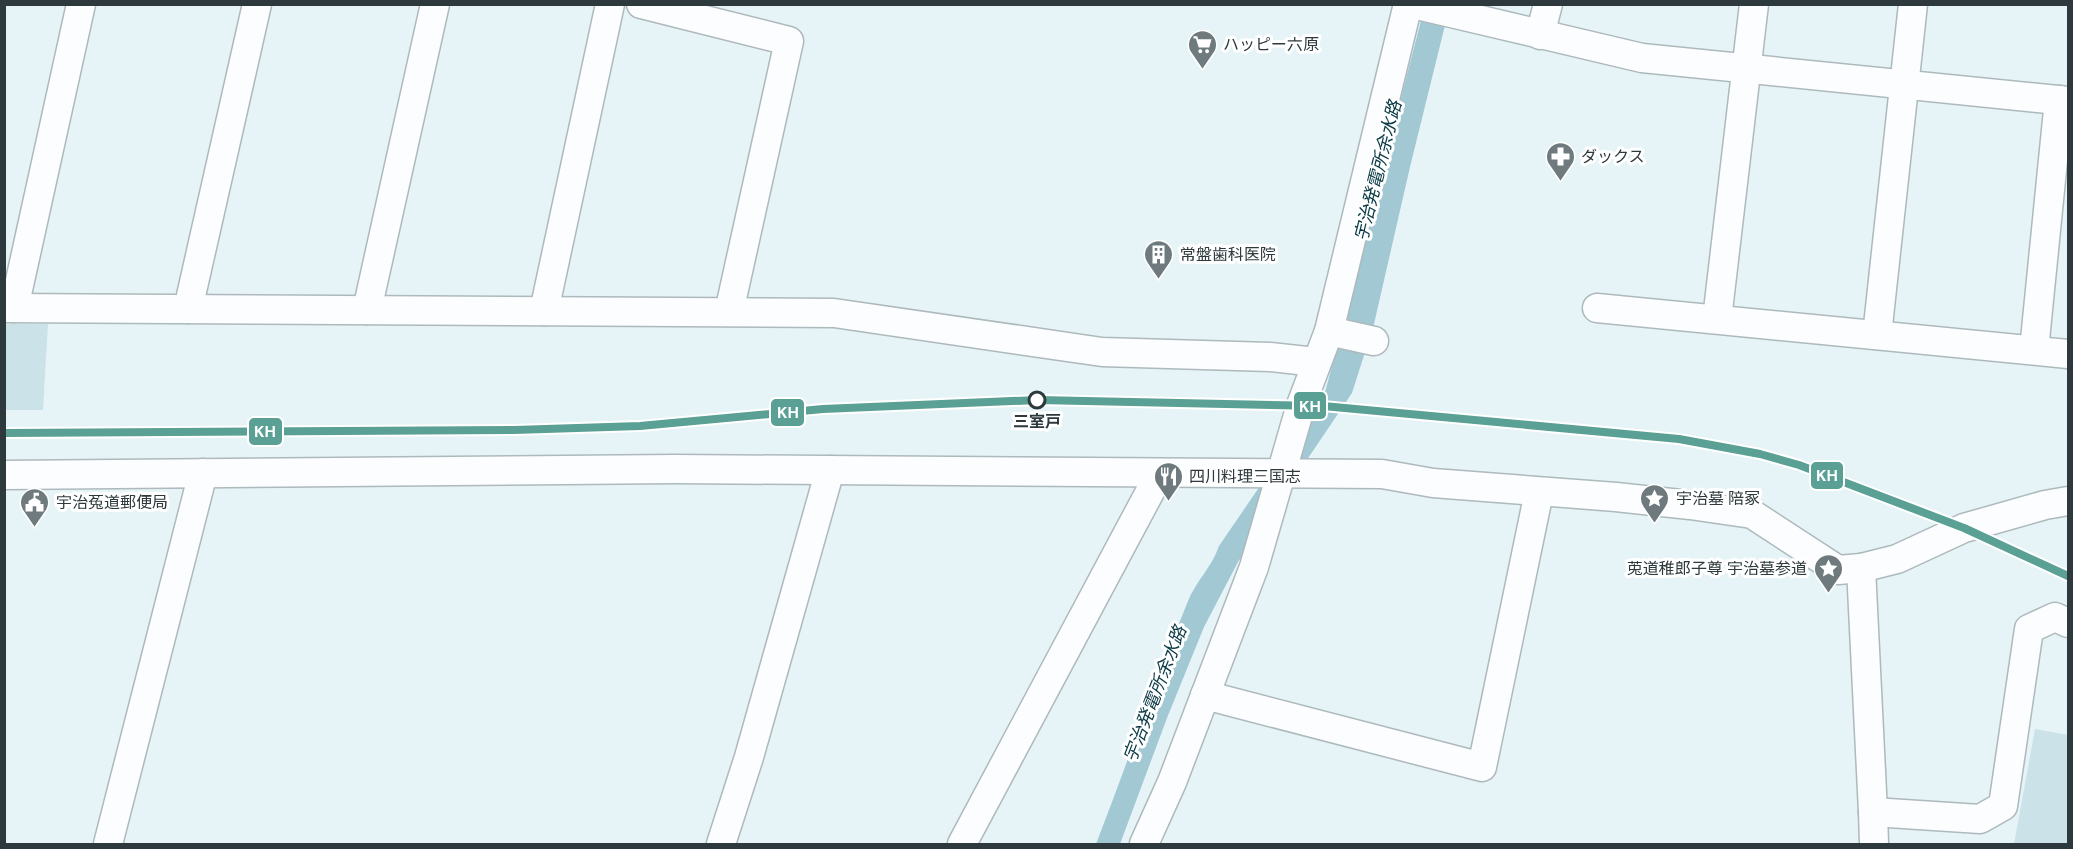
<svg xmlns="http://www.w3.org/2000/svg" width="2073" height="849" font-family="'DM Sans','Noto Sans JP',sans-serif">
	<rect width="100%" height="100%" fill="#e7f4f7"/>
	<g fill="#cbe2e9">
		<path d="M 5,324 L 48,324 L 43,410 L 5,410 Z"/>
		<path d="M 2035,729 L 2068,735 L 2068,844 L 2014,844 Z"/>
	</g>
	<path fill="#a1c8d3" d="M 1425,5 L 1450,5 L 1410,167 L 1374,324 L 1352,393 L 1238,562 L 1204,627 L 1167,718 L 1120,844 L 1096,844 C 1127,764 1155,682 1188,601 C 1196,581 1212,567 1219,546 L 1275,464 L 1322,398 L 1326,389 Z"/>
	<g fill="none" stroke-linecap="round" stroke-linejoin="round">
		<defs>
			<g id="street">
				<path d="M 641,4 L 789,41 L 729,312"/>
				<path d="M 1413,4 L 1642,58 L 2068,101"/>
				<path d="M 1540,35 L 1548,4"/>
				<path d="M 4,308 L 834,313 L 1102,352 L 1270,357 L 1316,362"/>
				<path d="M 14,308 L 81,4"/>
				<path d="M 1597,308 L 2068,354"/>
				<path d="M 188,309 L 257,4"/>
				<path d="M 367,310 L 435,4"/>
				<path d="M 544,311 L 610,4"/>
				<path d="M 1717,319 L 1754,4"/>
				<path d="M 1329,331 L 1374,341"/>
				<path d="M 1877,335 L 1913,4"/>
				<path d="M 2034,350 L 2059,100"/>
				<path d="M 4,475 L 675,469 L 1382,474 L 1433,483 L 1616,497 L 1690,505 L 1752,514 L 1838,570 L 1861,568 L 1897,559 L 1964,528 L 2045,505 L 2068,501"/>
				<path d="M 1861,568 L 1873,812 L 1980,819 L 2003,806 L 2029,629 L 2055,617 L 2068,623"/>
				<path d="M 1205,695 L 1482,767 L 1539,492"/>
				<path d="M 1873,812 L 1874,844"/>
				<path d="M 108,844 L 203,473"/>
				<path d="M 721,844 L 749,757 L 830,470"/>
				<path d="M 962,844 L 1160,473"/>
				<path d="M 1144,844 L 1172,782 L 1254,567 L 1301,405 L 1329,331 L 1408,4"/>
			</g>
		</defs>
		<use href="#street" stroke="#adb9bc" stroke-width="31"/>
		<use href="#street" stroke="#fbfdfe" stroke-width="28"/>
		<defs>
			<path id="rail-1" d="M 4,433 L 514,430 L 640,426 L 823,409 L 1038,400 L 1323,406 L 1679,439 L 1760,454 L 1799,465 L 1964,528 L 2068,576"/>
		</defs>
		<use href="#rail-1" stroke="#fff" stroke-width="12"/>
		<use href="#rail-1" stroke="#5ba094" stroke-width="8"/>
	</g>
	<defs>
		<symbol id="supermarket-pin" viewBox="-11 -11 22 30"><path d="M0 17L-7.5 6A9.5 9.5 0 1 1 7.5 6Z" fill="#6e7a7d" stroke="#fff"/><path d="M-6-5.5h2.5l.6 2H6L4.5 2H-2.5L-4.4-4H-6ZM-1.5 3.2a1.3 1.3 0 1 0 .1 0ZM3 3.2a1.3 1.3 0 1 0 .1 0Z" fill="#fff"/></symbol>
		<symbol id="pharmacy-pin" viewBox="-11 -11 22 30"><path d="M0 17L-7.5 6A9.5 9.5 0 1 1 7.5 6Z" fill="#6e7a7d" stroke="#fff"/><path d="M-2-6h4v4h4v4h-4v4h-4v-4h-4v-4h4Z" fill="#fff"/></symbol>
		<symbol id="building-pin" viewBox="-11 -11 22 30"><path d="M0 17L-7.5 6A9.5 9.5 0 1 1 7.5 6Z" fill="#6e7a7d" stroke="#fff"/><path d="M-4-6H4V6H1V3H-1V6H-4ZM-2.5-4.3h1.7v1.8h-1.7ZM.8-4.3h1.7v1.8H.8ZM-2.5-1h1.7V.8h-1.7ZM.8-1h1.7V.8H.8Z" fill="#fff"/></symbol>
		<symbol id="restaurant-pin" viewBox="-11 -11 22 30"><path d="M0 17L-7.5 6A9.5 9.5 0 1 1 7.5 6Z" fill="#6e7a7d" stroke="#fff"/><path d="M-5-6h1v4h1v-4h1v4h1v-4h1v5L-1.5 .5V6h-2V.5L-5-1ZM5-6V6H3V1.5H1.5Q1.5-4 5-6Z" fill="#fff"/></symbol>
		<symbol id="sight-pin" viewBox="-11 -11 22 30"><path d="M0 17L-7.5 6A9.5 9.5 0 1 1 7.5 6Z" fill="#6e7a7d" stroke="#fff"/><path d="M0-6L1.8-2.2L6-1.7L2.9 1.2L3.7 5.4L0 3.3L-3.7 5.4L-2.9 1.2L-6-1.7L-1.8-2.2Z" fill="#fff"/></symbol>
		<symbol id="civic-pin" viewBox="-11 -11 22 30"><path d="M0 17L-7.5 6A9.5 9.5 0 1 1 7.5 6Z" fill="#6e7a7d" stroke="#fff"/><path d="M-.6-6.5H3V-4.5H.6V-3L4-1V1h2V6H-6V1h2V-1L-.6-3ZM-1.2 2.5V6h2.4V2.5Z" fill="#fff"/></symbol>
	</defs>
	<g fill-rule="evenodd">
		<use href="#supermarket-pin" x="1186" y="28" width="33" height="45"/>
		<use href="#pharmacy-pin" x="1544" y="140" width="33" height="45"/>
		<use href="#building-pin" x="1142" y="238" width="33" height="45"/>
		<use href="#restaurant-pin" x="1152" y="460" width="33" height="45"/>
		<use href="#sight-pin" x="1638" y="482" width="33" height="45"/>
		<use href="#civic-pin" x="18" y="486" width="33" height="45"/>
		<use href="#sight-pin" x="1812" y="552" width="33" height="45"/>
	</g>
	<circle fill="#fff" stroke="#2d393c" stroke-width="3" cx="1037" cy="400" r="8"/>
	<g text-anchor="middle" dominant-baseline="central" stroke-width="6" stroke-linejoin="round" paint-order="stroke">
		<g font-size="16" fill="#2d393c" stroke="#fff" text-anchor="start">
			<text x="1223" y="44">ハッピー六原</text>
			<text x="1581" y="156">ダックス</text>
			<text x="1180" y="254">常盤歯科医院</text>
			<text x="1189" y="476">四川料理三国志</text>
			<text x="1676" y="498">宇治墓 陪冢</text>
			<text x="56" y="502">宇治菟道郵便局</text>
			<text x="1807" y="568" text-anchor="end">莵道稚郎子尊 宇治墓参道</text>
		</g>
		<g font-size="16" font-weight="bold" fill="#2d393c" stroke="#fff">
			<text x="1037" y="421">三室戸</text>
		</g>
		<g font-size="18" font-style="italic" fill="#0a3a45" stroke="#fff">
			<text transform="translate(1378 171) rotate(-76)">宇治発電所余水路</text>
			<text transform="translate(1155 694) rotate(-69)">宇治発電所余水路</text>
		</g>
	</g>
	<g stroke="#fff" stroke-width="2">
		<rect x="1293" y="391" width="34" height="29" rx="6" fill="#5ba094"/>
		<rect x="770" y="398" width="35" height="29" rx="6" fill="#5ba094"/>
		<rect x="248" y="417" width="35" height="29" rx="6" fill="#5ba094"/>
		<rect x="1810" y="461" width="34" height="29" rx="6" fill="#5ba094"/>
	</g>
	<g font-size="16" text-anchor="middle" font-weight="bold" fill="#fff">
		<text x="1310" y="412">KH</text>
		<text x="788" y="418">KH</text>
		<text x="265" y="437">KH</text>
		<text x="1827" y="481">KH</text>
	</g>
	<rect width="2073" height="849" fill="none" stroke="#2d393c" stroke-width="12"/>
</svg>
